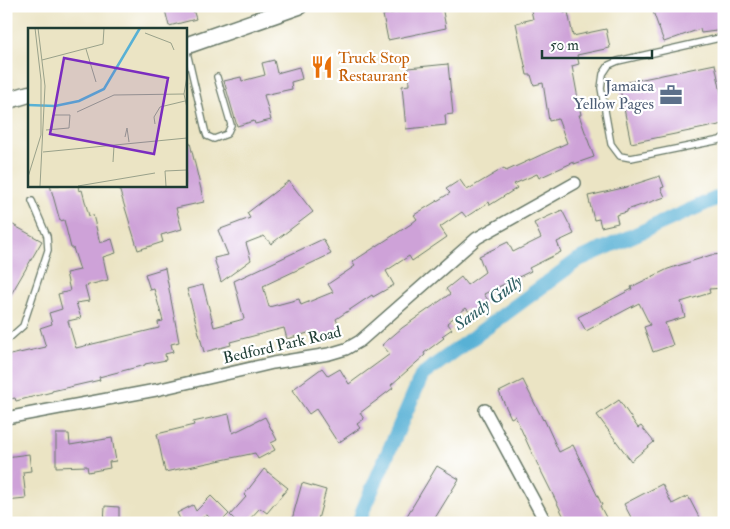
<svg xmlns="http://www.w3.org/2000/svg" width="730" height="529" font-family="'IM FELL Double Pica',serif">
	<rect width="100%" height="100%" fill="#fff"/>
	<filter id="ink" filterUnits="userSpaceOnUse"><feTurbulence type="fractalNoise" baseFrequency=".02" numOctaves="2"/><feDisplacementMap in="SourceGraphic" scale="10" xChannelSelector="R" yChannelSelector="G"/><feConvolveMatrix kernelMatrix="1 2 1 2 8 2 1 2 1" color-interpolation-filters="sRGB"/></filter>
	<filter id="wash" filterUnits="userSpaceOnUse"><feTurbulence type="fractalNoise" baseFrequency=".0096" numOctaves="4" result="noise"/><feDisplacementMap in="SourceGraphic" scale="20" xChannelSelector="R" yChannelSelector="G"/><feGaussianBlur stdDeviation="1.12" result="paint"/><feColorMatrix in="noise" values="0 0 0 0 0 0 0 0 0 0 0 0 0 0 0 0 0 1.4 0 .05"/><feComposite in="paint" operator="in"/></filter>
	<g filter="url(#wash)">
		<rect width="100%" height="100%" fill="#ebe4c4"/>
		<g fill="none" stroke-linecap="round" stroke-linejoin="round">
			<path stroke="#58b1d5" stroke-width="15" d="M 359,523 L 363,510 L 422,375 L 578,260 L 724,195"/>
		</g>
		<g id="blocks">
			<g fill="#cea2d8">
				<path d="M 178,6 L 192,6 L 196,19 L 169,26 L 165,10 Z"/>
				<path d="M 426,6 L 442,6 L 446,28 L 388,40 L 383,15 Z"/>
				<path d="M 530,6 L 562,6 L 564,13 L 568,12 L 573,36 L 606,29 L 610,48 L 577,55 L 579,64 L 572,66 L 581,115 L 579,115 L 594,157 L 574,164 L 574,162 L 539,178 L 537,174 L 514,184 L 517,188 L 490,205 L 489,202 L 466,217 L 462,212 L 440,227 L 447,237 L 412,261 L 409,256 L 386,271 L 394,285 L 373,297 L 372,295 L 336,319 L 340,329 L 318,338 L 315,331 L 287,339 L 284,328 L 230,342 L 231,345 L 204,352 L 187,289 L 203,285 L 214,327 L 244,319 L 234,281 L 323,239 L 331,254 L 263,286 L 269,307 L 299,299 L 301,305 L 333,292 L 328,284 L 355,266 L 352,262 L 411,224 L 417,219 L 414,215 L 450,193 L 446,189 L 460,180 L 467,190 L 504,168 L 506,171 L 567,143 L 558,119 L 549,121 L 543,83 L 534,85 L 531,75 L 527,75 L 516,23 L 533,19 Z"/>
				<path d="M 651,6 L 724,6 L 724,30 L 701,33 L 700,29 L 664,42 Z"/>
				<path d="M 274,60 L 277,73 L 299,67 L 302,79 L 291,82 L 292,89 L 264,95 L 271,120 L 255,124 L 254,121 L 237,126 L 224,81 L 241,77 L 242,81 L 265,75 L 262,63 Z"/>
				<path d="M 448,64 L 453,114 L 445,115 L 446,125 L 406,129 L 402,86 L 409,85 L 408,68 Z"/>
				<path d="M 715,64 L 724,107 L 724,124 L 631,143 L 619,84 Z"/>
				<path d="M 185,143 L 190,143 L 204,202 L 176,208 L 182,229 L 161,235 L 163,242 L 138,250 L 118,185 L 185,185 Z"/>
				<path d="M 660,176 L 664,187 L 661,188 L 665,197 L 627,210 L 627,212 L 616,215 L 618,223 L 601,227 L 599,219 L 594,220 L 588,196 L 623,188 Z"/>
				<path d="M 289,181 L 313,212 L 271,244 L 264,236 L 246,243 L 251,260 L 221,282 L 214,258 L 228,255 L 218,230 L 250,218 L 247,213 Z"/>
				<path d="M 50,185 L 78,185 L 79,191 L 82,190 L 89,216 L 93,215 L 100,243 L 112,239 L 116,253 L 103,257 L 108,280 L 85,286 L 89,301 L 76,303 L 81,318 L 68,321 L 76,348 L 159,328 L 158,322 L 163,321 L 154,289 L 150,290 L 145,274 L 165,268 L 179,342 L 171,344 L 173,352 L 165,354 L 166,360 L 145,364 L 145,365 L 99,377 L 100,380 L 52,391 L 52,392 L 16,401 L 15,398 L 6,400 L 6,356 L 46,347 L 40,328 L 52,324 L 49,313 L 62,309 L 58,294 L 70,291 L 66,273 L 80,270 L 73,248 L 71,248 L 64,220 L 60,221 Z"/>
				<path d="M 562,210 L 574,234 L 557,242 L 561,252 L 529,268 L 531,271 L 484,294 L 488,300 L 471,314 L 466,308 L 447,323 L 452,329 L 442,336 L 444,338 L 424,353 L 425,355 L 391,385 L 393,388 L 360,413 L 364,419 L 357,424 L 360,428 L 338,443 L 316,409 L 309,414 L 292,390 L 322,368 L 328,376 L 340,369 L 349,384 L 390,354 L 382,345 L 402,328 L 450,294 L 446,289 L 461,277 L 467,285 L 485,272 L 479,256 L 508,242 L 513,252 L 541,238 L 534,223 Z"/>
				<path d="M 6,221 L 42,241 L 6,303 Z"/>
				<path d="M 724,254 L 724,288 L 709,289 L 710,293 L 681,302 L 685,317 L 665,323 L 673,345 L 653,352 L 644,327 L 650,325 L 639,303 L 586,331 L 578,317 L 632,289 L 631,287 L 668,269 L 711,255 Z"/>
				<path d="M 523,380 L 543,420 L 544,419 L 559,452 L 573,445 L 602,505 L 600,506 L 609,523 L 567,523 L 531,451 L 515,416 L 511,418 L 499,392 Z"/>
				<path d="M 619,400 L 638,428 L 641,426 L 654,442 L 631,461 L 597,415 Z"/>
				<path d="M 229,414 L 233,433 L 265,417 L 277,440 L 271,443 L 275,450 L 258,459 L 255,453 L 165,472 L 157,434 L 194,425 L 193,422 Z"/>
				<path d="M 56,434 L 69,434 L 70,445 L 112,438 L 116,461 L 109,462 L 110,468 L 88,472 L 87,466 L 56,467 Z"/>
				<path d="M 29,454 L 31,471 L 23,472 L 26,499 L 6,501 L 6,457 Z"/>
				<path d="M 437,466 L 459,479 L 432,523 L 412,523 L 405,519 Z"/>
				<path d="M 264,469 L 288,488 L 267,513 L 260,508 L 246,523 L 238,523 L 230,515 L 246,497 L 244,495 Z"/>
				<path d="M 302,483 L 326,490 L 317,523 L 291,523 Z"/>
				<path d="M 662,484 L 672,504 L 688,496 L 702,523 L 634,523 L 624,504 Z"/>
				<path d="M 211,496 L 229,514 L 220,523 L 215,523 L 207,515 L 193,523 L 182,523 L 177,513 L 193,505 L 196,511 Z"/>
				<path d="M 105,506 L 119,507 L 119,523 L 104,523 Z"/>
			</g>
		</g>
	</g>
	<g filter="url(#ink)">
		<use href="#blocks" fill-opacity="0" stroke="#676" stroke-width="1"/>
		<g fill="none" stroke-linecap="round" stroke-linejoin="round">
			<defs>
				<g id="lane">
					<path d="M 724,37 L 618,61 L 609,65 L 603,74 L 601,88 L 611,144 L 620,156 L 631,158 L 720,140 L 724,137"/>
					<path d="M 186,48 L 205,130 L 207,136 L 214,139 L 227,134 L 231,125 L 217,77"/>
					<path d="M 6,341 L 23,326 L 48,250 L 47,236 L 32,201"/>
				</g>
				<g id="street">
					<path d="M 485,410 L 546,523"/>
					<path d="M 6,418 L 156,390 L 273,363 L 329,354 L 346,349 L 360,341 L 477,238 L 575,183"/>
				</g>
				<g id="secondary">
					<path d="M 185,46 L 299,6"/>
					<path d="M 6,101 L 29,94"/>
				</g>
			</defs>
			<use href="#lane" stroke="#676" stroke-width="8"/>
			<use href="#street" stroke="#676" stroke-width="14"/>
			<use href="#secondary" stroke="#676" stroke-width="19"/>
			<use href="#lane" stroke="#fff" stroke-width="5.5"/>
			<use href="#street" stroke="#fff" stroke-width="11"/>
			<use href="#secondary" stroke="#fff" stroke-width="16"/>
		</g>
	</g>
	<defs>
		<symbol id="restaurant-bare" viewBox="-9 -9 18 18"><path d="M-5-6h1v4h1v-4h1v4h1v-4h1v5L-1.5 .5V6h-2V.5L-5-1ZM5-6V6H3V1.5H1.5Q1.5-4 5-6Z" fill="#e8710a" stroke="#fff" stroke-width="2.5" paint-order="stroke"/></symbol>
		<symbol id="office-bare" viewBox="-9 -9 18 18"><path d="M-6-3h4V-5.5h4V-3h4V5H-6ZM-1-4.5V-3h2v-1.5ZM-6 0V1H6V0Z" fill="#5c6f8a" stroke="#fff" stroke-width="2.5" paint-order="stroke"/></symbol>
	</defs>
	<g fill-rule="evenodd">
		<use href="#restaurant-bare" x="306" y="51" width="32" height="32"/>
		<use href="#office-bare" x="655" y="79" width="32" height="32"/>
	</g>
	<g text-anchor="middle" dominant-baseline="central" stroke-width="4.5" stroke-linejoin="round" paint-order="stroke">
		<g font-size="16" fill="#c56008" stroke="#fff" text-anchor="start">
			<text x="338" y="58">Truck Stop<tspan x="338" dy="18">Restaurant</tspan></text>
		</g>
		<g font-size="16" fill="#4e5e75" stroke="#fff" text-anchor="end">
			<text x="654" y="86">Jamaica<tspan x="654" dy="18">Yellow Pages</tspan></text>
		</g>
		<g font-size="16" fill="#1f3d34" stroke="#fff">
			<text transform="translate(282 345) rotate(-13)">Bedford Park Road</text>
		</g>
		<g font-size="18" font-style="italic" fill="#306064" stroke="#fff">
			<text transform="translate(488 303) rotate(-36)">Sandy Gully</text>
		</g>
	</g>
	<g transform="translate(28 28)">
		<rect width="159" height="159" fill="#ebe4c4"/>
		<path fill="none" stroke="#58b1d5" stroke-width="2.5" d="M 0,77 L 27,78 L 51,73 L 76,61 L 112,0"/>
		<path fill="none" stroke="#99a18a" stroke-width="1" d="M 10,0 L 17,58 L 12,158M 117,5 L 143,15 L 146,22M 58,21 L 68,54M 14,32 L 75,16 L 76,0M 159,48 L 156,66 L 159,80M 49,84 L 86,67 L 156,66M 127,96 L 126,89 L 132,79 L 157,73M 18,102 L 41,100 L 42,87 L 25,87 L 24,101M 97,109 L 99,100 L 101,114M 15,124 L 159,110M 85,134 L 86,118M 0,149 L 13,107 L 13,52 L 7,0M 50,158 L 127,145M 138,158 L 137,143 L 159,142"/>
		<path fill="#7b2cbf" fill-opacity="0.15" stroke="#7b2cbf" stroke-width="2.5" d="M 36,30 L 140,50 L 126,126 L 22,106 Z"/>
		<rect width="159" height="159" fill="none" stroke="#1f3d34" stroke-width="2.5"/>
	</g>
	<rect width="730" height="529" fill="none" stroke="#fff" stroke-width="25"/>
	<path d="M542 50v8h110v-8" fill="none" stroke="#1f3d34" stroke-width="2.5"/>
	<text x="550" y="50" font-size="15" fill="#1f3d34" stroke="#ffffff" stroke-width="4" paint-order="stroke">50 m</text>
</svg>
